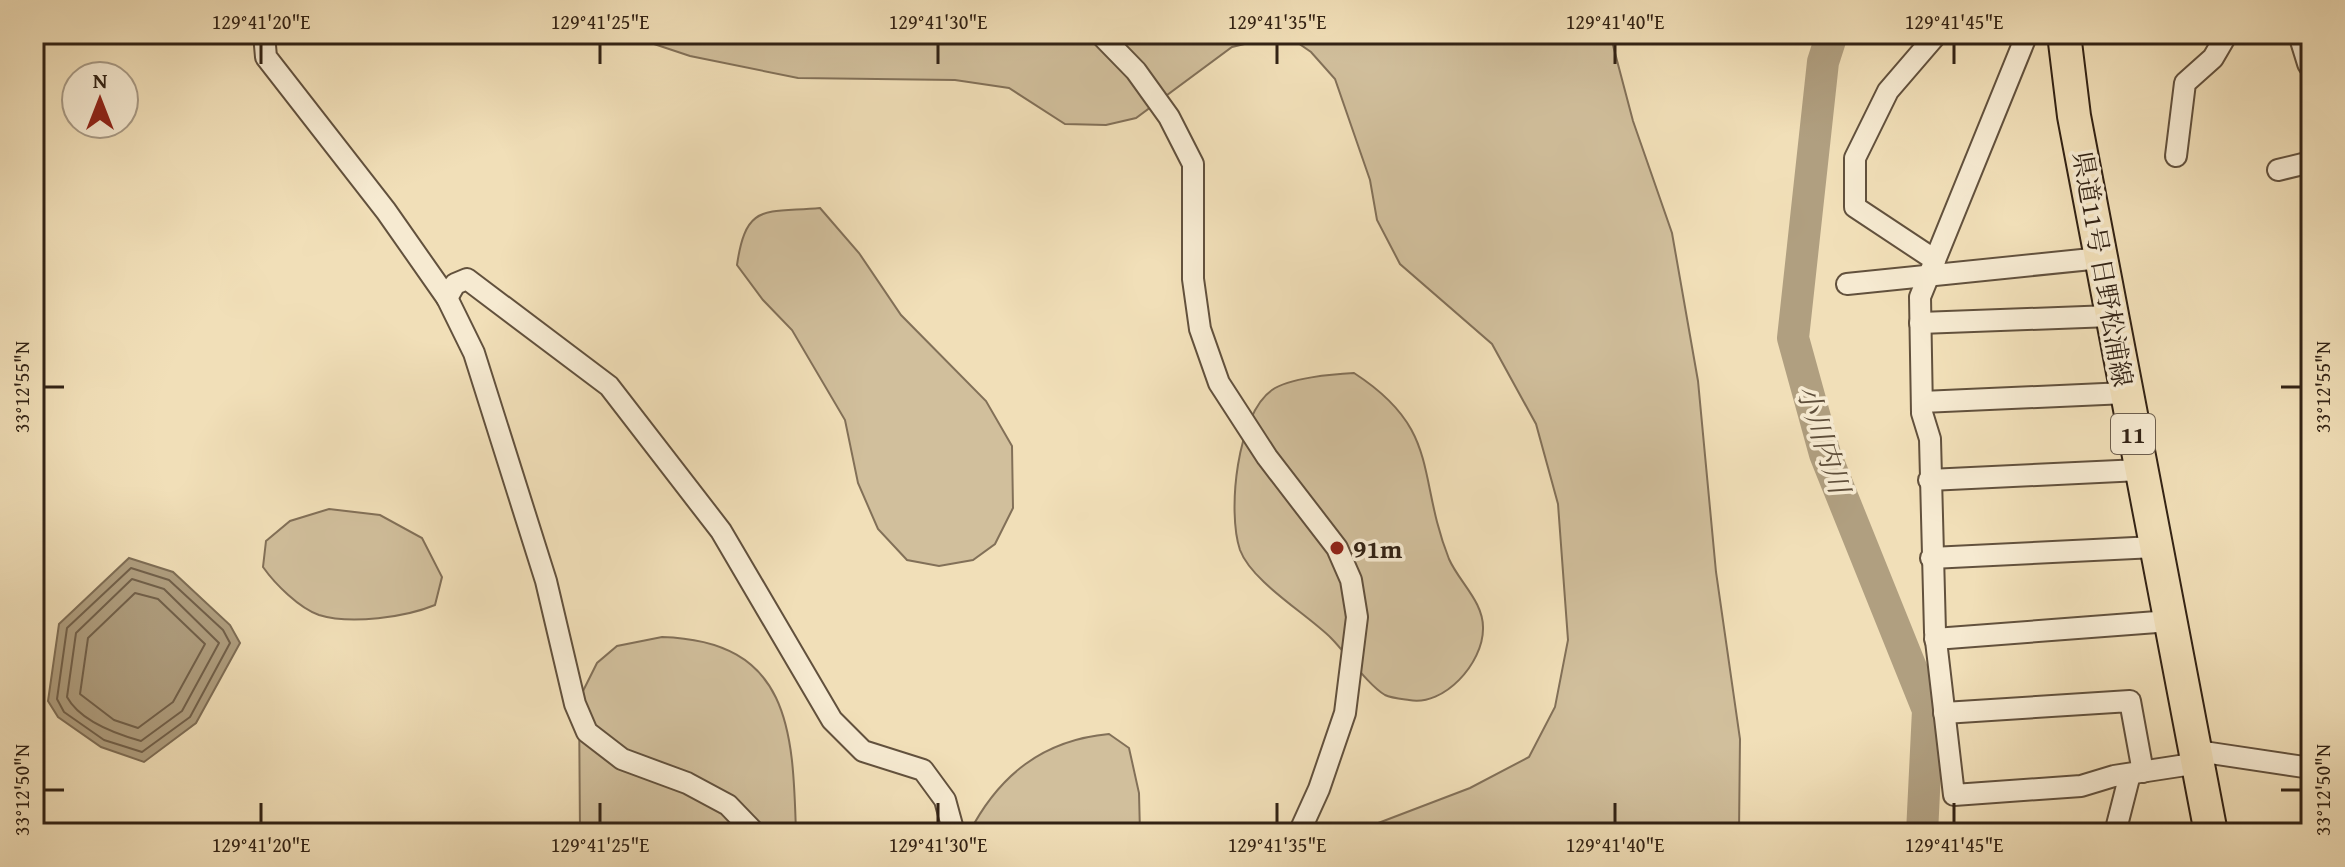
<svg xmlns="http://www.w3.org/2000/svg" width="2345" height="867" font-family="'Gentium Book Plus','Noto Serif JP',serif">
	<rect width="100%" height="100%" fill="#f1dfb8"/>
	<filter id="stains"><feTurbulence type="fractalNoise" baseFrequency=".0025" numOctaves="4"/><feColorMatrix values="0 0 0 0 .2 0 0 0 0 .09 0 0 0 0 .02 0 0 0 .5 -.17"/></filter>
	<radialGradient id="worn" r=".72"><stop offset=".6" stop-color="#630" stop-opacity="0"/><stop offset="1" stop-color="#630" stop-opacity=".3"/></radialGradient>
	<g fill="#d1bf9c" stroke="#827058" stroke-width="2">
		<path d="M 624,34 L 1610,34 L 1633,121 L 1672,233 L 1698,381 L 1716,572 L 1740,739 L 1739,833 L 1352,833 L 1470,788 L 1529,757 L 1555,707 L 1568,640 L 1558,504 L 1536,424 L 1492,344 L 1400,264 L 1377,220 L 1370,180 L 1335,79 L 1311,52 L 1295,41 L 1261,40 L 1232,47 L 1136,118 L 1106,125 L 1065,124 L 1009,88 L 955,80 L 798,78 L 690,56 Z"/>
		<path d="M 820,208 L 859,253 L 901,315 L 986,401 L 1012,446 L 1013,508 L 995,544 L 973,560 L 939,566 L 907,560 L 878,529 L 858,483 L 845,420 L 792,330 L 763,300 L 737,265 C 746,202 765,213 820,208 Z"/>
		<path d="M 1354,373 C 1442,430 1416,476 1449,559 C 1459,582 1484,602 1483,629 C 1483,663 1444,707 1409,700 C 1402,699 1391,698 1385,695 C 1368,685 1346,653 1331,638 C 1307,614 1252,582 1240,550 C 1227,512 1237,414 1272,390 C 1289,378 1333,374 1354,373 Z"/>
		<path d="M 329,509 L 380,515 L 422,538 L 442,577 L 435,605 C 406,617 351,625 319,615 C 299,608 275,584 263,567 L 266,541 L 290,521 Z"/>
		<path d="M 662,637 C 790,641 793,729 796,833 L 580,833 L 579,699 L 597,663 L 617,646 Z"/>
		<path d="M 1109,734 L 1129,748 L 1139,793 L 1140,833 L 969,833 C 999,775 1043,740 1109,734 Z"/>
	</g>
	<path fill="#b09f80" stroke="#7e6d55" stroke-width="2" d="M 129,558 L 173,572 L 230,625 L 240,643 L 196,723 L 144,762 L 101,747 L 58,717 L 48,701 L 59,624 Z"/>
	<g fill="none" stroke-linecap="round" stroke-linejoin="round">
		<g stroke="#71604a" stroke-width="2">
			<path d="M 131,568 L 169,580 L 223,630 L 230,643 L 190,717 L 142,752 L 104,740 L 64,712 L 57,699 L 67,628 Z"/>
			<path d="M 132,579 L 164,589 L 219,643 L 182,711 L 141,741 C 116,734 80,721 67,697 L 76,633 Z"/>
			<path d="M 135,593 L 158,599 L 205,644 L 173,702 L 138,728 L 114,720 L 80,694 L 88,638 Z"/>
		</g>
		<path stroke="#b09f80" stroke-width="32" d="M 1832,34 L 1823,62 L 1793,338 L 1825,454 L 1928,710 L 1922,833"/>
		<defs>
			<g id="minor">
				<path d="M 264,34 L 266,57 L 386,211 L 447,298 L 474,353 L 546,581 L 575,704 L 587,732 L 622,759 L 687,783 L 728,805 L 755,833"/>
				<path d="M 1100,34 L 1136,71 L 1169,117 L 1193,164 L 1193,279 L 1200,329 L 1219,383 L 1267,457 L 1337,548 L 1351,580 L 1357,617 L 1345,713 L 1319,789 L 1299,833"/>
				<path d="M 2027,34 L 1920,297 L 1922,413 L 1930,439 L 1935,632 L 1954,795 L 2081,786 L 2114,776 L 2199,763"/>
				<path d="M 2176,156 L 2185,83 L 2213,58 L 2227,34"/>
				<path d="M 2278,170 L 2311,162"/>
				<path d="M 1935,260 L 1855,207 L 1855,158 L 1888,91 L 1937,34"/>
				<path d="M 1847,284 L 2101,258"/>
				<path d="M 447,298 L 455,284 L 467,279 L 609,386 L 721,531 L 832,720 L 863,751 L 923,770 L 945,800 L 954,833"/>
				<path d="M 1920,323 L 2111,316"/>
				<path d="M 1922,402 L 2126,393"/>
				<path d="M 1929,480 L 2140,470"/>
				<path d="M 1931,558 L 2155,547"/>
				<path d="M 1935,639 L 2170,621"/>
				<path d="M 1944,713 L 2130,701 L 2143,772"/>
				<path d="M 2197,751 L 2311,768"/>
				<path d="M 2115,833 L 2130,774"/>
			</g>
			<path id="tertiary" d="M 2302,34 L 2311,63"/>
			<path id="primary" d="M 2064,34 L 2074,116 L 2211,833"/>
		</defs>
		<use href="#minor" stroke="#62513d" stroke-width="24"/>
		<use href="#tertiary" stroke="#62513d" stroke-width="30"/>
		<use href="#primary" stroke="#322214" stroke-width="36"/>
		<use href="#minor" stroke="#f6ead1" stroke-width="20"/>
		<use href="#tertiary" stroke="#f6ead1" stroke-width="26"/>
		<use href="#primary" stroke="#f1dfb8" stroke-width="32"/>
	</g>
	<path fill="none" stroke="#322214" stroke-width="3" d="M 261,44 L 261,64M 600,44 L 600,64M 938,44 L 938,64M 1277,44 L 1277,64M 1615,44 L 1615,64M 1954,44 L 1954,64M 44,387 L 64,387M 2281,387 L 2301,387M 44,790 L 64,790M 2281,790 L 2301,790M 261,803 L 261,823M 600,803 L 600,823M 938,803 L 938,823M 1277,803 L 1277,823M 1615,803 L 1615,823M 1954,803 L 1954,823"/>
	<circle fill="#8f2418" stroke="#f6ead1" stroke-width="3" cx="1337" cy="548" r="8"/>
	<g text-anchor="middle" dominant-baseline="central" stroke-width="7" stroke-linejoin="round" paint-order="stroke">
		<rect fill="#f6ead1" stroke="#6d5e4d" stroke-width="2" x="2111" y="414" width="44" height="40" rx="6"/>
		<g font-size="24" font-weight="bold" fill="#322214">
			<text x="2133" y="434">11</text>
		</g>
		<g font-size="26" fill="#322214" stroke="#f6ead1">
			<text transform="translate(2103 269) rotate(80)">県道11号 日野松浦線</text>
		</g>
		<g font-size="26" font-weight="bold" fill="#322214" stroke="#f6ead1" text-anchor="start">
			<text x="1353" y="548">91m</text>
		</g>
		<g font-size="28" font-style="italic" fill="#5e4e3a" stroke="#f6ead1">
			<text transform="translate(1824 439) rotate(72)">小川内川</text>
		</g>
	</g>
	<rect width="2345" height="867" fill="none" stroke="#f1dfb8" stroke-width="88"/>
	<g transform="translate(100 100)"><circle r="38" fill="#f6ead1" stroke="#a89a85" stroke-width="2"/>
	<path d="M0-6L14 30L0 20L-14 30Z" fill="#8f2418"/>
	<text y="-12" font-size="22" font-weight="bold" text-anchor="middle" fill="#322214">N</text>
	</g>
	<rect x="44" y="44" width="2257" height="779" fill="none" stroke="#322214" stroke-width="3"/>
	<g font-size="20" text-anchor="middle" fill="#322214">
		<text x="261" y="29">129°41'20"E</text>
		<text x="600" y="29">129°41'25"E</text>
		<text x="938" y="29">129°41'30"E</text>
		<text x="1277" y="29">129°41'35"E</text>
		<text x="1615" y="29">129°41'40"E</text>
		<text x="1954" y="29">129°41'45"E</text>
		<text transform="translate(22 387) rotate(-90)" y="7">33°12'55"N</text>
		<text transform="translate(2323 387) rotate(-90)" y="7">33°12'55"N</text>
		<text transform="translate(22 790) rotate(-90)" y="7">33°12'50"N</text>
		<text transform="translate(2323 790) rotate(-90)" y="7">33°12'50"N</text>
		<text x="261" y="852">129°41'20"E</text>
		<text x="600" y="852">129°41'25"E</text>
		<text x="938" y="852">129°41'30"E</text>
		<text x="1277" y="852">129°41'35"E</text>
		<text x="1615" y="852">129°41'40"E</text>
		<text x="1954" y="852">129°41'45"E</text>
	</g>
	<rect width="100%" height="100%" filter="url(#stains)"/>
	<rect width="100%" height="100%" fill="url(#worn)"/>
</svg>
